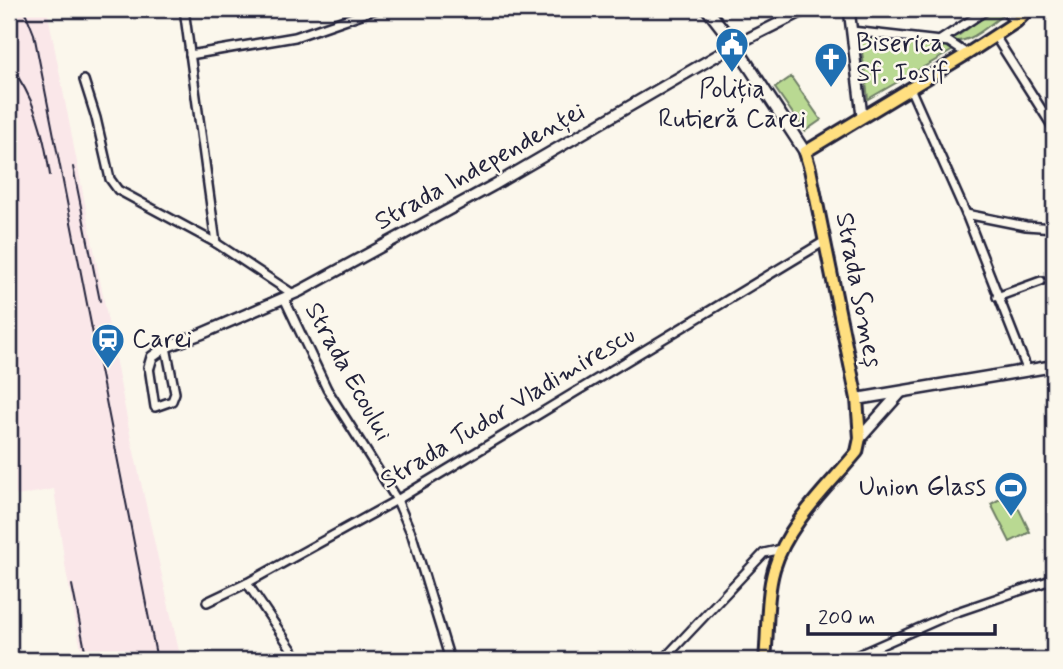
<svg xmlns="http://www.w3.org/2000/svg" width="1063" height="669" font-family="Mynerve,sans-serif">
	<rect width="100%" height="100%" fill="#fbf7ec"/>
	<filter id="ink" filterUnits="userSpaceOnUse"><feTurbulence type="fractalNoise" baseFrequency=".0143" numOctaves="2"/><feDisplacementMap in="SourceGraphic" scale="14" xChannelSelector="R" yChannelSelector="G"/><feConvolveMatrix kernelMatrix="1 2 1 2 8 2 1 2 1" color-interpolation-filters="sRGB"/></filter>
	<g filter="url(#ink)">
		<path fill="#fae7e9" d="M 9,9 L 47,9 L 130,434 L 181,660 L 83,660 L 66,571 L 54,489 L 17,496 L 9,485 Z"/>
		<g fill="#b9d992" stroke="#6e7e66" stroke-width="2">
			<path d="M 995,9 L 999,9 L 1003,15 C 986,27 967,48 946,39 L 959,35 Z"/>
			<path d="M 860,36 L 940,44 L 955,49 L 868,99 Z"/>
			<path d="M 791,77 L 821,120 L 805,131 L 775,88 Z"/>
			<path d="M 1011,493 L 1030,532 L 1010,542 L 991,504 Z"/>
		</g>
		<g fill="none" stroke-linecap="round" stroke-linejoin="round">
			<defs>
				<g id="minor">
					<path d="M 184,9 L 216,243"/>
					<path d="M 1002,9 L 1016,22"/>
					<path d="M 852,31 L 949,42 L 967,54"/>
					<path d="M 995,36 L 1054,129"/>
					<path d="M 939,41 L 988,9"/>
					<path d="M 190,55 L 295,37 L 376,9"/>
					<path d="M 84,80 L 96,118 L 110,179 L 118,190 L 216,243 L 293,294"/>
					<path d="M 910,88 L 966,214 L 1027,369"/>
					<path d="M 966,214 L 1026,226 L 1054,228"/>
					<path d="M 997,297 L 1041,281"/>
					<path d="M 284,298 L 327,389 L 397,500 L 412,535 L 450,660"/>
					<path d="M 149,367 L 155,407 L 172,401 L 175,393 L 166,347"/>
					<path d="M 247,583 L 299,660"/>
					<path d="M 207,602 L 247,583 L 397,500 L 825,241"/>
					<path d="M 663,660 L 764,553 L 782,549"/>
					<path d="M 847,660 L 951,614 L 1054,579"/>
				</g>
				<g id="tertiary">
					<path d="M 849,9 L 862,116"/>
					<path d="M 149,367 L 152,357 L 166,347 L 201,334 L 300,291 L 494,185 L 735,45 L 807,9"/>
				</g>
				<g id="secondary">
					<path d="M 707,9 L 735,45 L 805,152"/>
					<path d="M 857,399 L 1054,366"/>
					<path d="M 860,438 L 900,393"/>
				</g>
				<path id="primary" d="M 765,660 C 768,631 766,597 774,569 C 787,524 828,487 857,452 L 860,438 L 857,399 L 810,169 L 805,152 L 967,54 L 1016,22 L 1029,9"/>
			</defs>
			<use href="#minor" stroke="#22223b" stroke-width="12"/>
			<use href="#tertiary" stroke="#22223b" stroke-width="14"/>
			<use href="#secondary" stroke="#22223b" stroke-width="15"/>
			<use href="#primary" stroke="#22223b" stroke-width="16"/>
			<use href="#minor" stroke="#fbf7ec" stroke-width="7"/>
			<use href="#tertiary" stroke="#fbf7ec" stroke-width="9"/>
			<use href="#secondary" stroke="#fbf7ec" stroke-width="10"/>
			<use href="#primary" stroke="#ffdf80" stroke-width="10"/>
			<g stroke="#22223b" stroke-width="2">
				<path d="M 24,9 L 34,34 L 157,660"/>
				<path d="M 9,65 C 35,96 44,135 50,175"/>
				<path d="M 73,167 L 100,301"/>
				<path d="M 72,585 L 87,660"/>
			</g>
		</g>
	</g>
	<defs>
		<symbol id="civic-pin" viewBox="-11 -11 22 30"><path d="M0 17L-7.5 6A9.5 9.5 0 1 1 7.5 6Z" fill="#1f6fb2" stroke="#fbf7ec"/><path d="M-.6-6.5H3V-4.5H.6V-3L4-1V1h2V6H-6V1h2V-1L-.6-3ZM-1.2 2.5V6h2.4V2.5Z" fill="#fff"/></symbol>
		<symbol id="church-pin" viewBox="-11 -11 22 30"><path d="M0 17L-7.5 6A9.5 9.5 0 1 1 7.5 6Z" fill="#1f6fb2" stroke="#fbf7ec"/><path d="M-1.2-6h2.4v3.5h3.3v2.4h-3.3V6h-2.4V-.1h-3.3v-2.4h3.3Z" fill="#fff"/></symbol>
		<symbol id="station-pin" viewBox="-11 -11 22 30"><path d="M0 17L-7.5 6A9.5 9.5 0 1 1 7.5 6Z" fill="#1f6fb2" stroke="#fbf7ec"/><path d="M-3-6H3Q5-6 5-4V2Q5 4 3 4L4.5 6H3L1.5 4h-3L-3 6H-4.5L-3 4Q-5 4-5 2V-4Q-5-6-3-6ZM-3.5-4v3h7v-3ZM-3.5 1v1.5H-2V1ZM2 1v1.5H3.5V1Z" fill="#fff"/></symbol>
		<symbol id="stadium-pin" viewBox="-11 -11 22 30"><path d="M0 17L-7.5 6A9.5 9.5 0 1 1 7.5 6Z" fill="#1f6fb2" stroke="#fbf7ec"/><path d="M0-5a6.5 5 0 1 0 0 10a6.5 5 0 1 0 0-10ZM-3.5-1.8h7v3.6h-7Z" fill="#fff"/></symbol>
	</defs>
	<g fill-rule="evenodd">
		<use href="#civic-pin" x="713" y="25" width="38" height="52"/>
		<use href="#church-pin" x="812" y="40" width="38" height="52"/>
		<use href="#station-pin" x="89" y="321" width="38" height="52"/>
		<use href="#stadium-pin" x="992" y="469" width="38" height="52"/>
	</g>
	<g text-anchor="middle" dominant-baseline="central" stroke-width="5" stroke-linejoin="round" paint-order="stroke">
		<g font-size="26" fill="#22223b" stroke="#fbf7ec" text-anchor="start">
			<text x="856" y="44">Biserica<tspan x="856" dy="30">Sf. Iosif</tspan></text>
			<text x="732" y="90" text-anchor="middle">Poliția<tspan x="732" dy="30">Rutieră Carei</tspan></text>
			<text x="132" y="340">Carei</text>
			<text x="986" y="488" text-anchor="end">Union Glass</text>
		</g>
		<g font-size="26" fill="#22223b" stroke="#fbf7ec">
			<text transform="translate(480 167) rotate(-29)">Strada Independenței</text>
			<text transform="translate(858 290) rotate(79)">Strada Someș</text>
			<text transform="translate(348 372) rotate(61)">Strada Ecoului</text>
			<text transform="translate(508 408) rotate(-31)">Strada Tudor Vladimirescu</text>
		</g>
	</g>
	<rect width="1063" height="669" fill="none" stroke="#fbf7ec" stroke-width="35"/>
	<rect x="18" y="18" width="1028" height="634" fill="none" stroke="#22223b" stroke-width="2.5" filter="url(#ink)"/>
	<path d="M808 624v10h187v-10" fill="none" stroke="#22223b" stroke-width="3.5"/>
	<text x="818" y="624" font-size="21" fill="#22223b" stroke="#fbf7ec" stroke-width="5" paint-order="stroke">200 m</text>
</svg>
